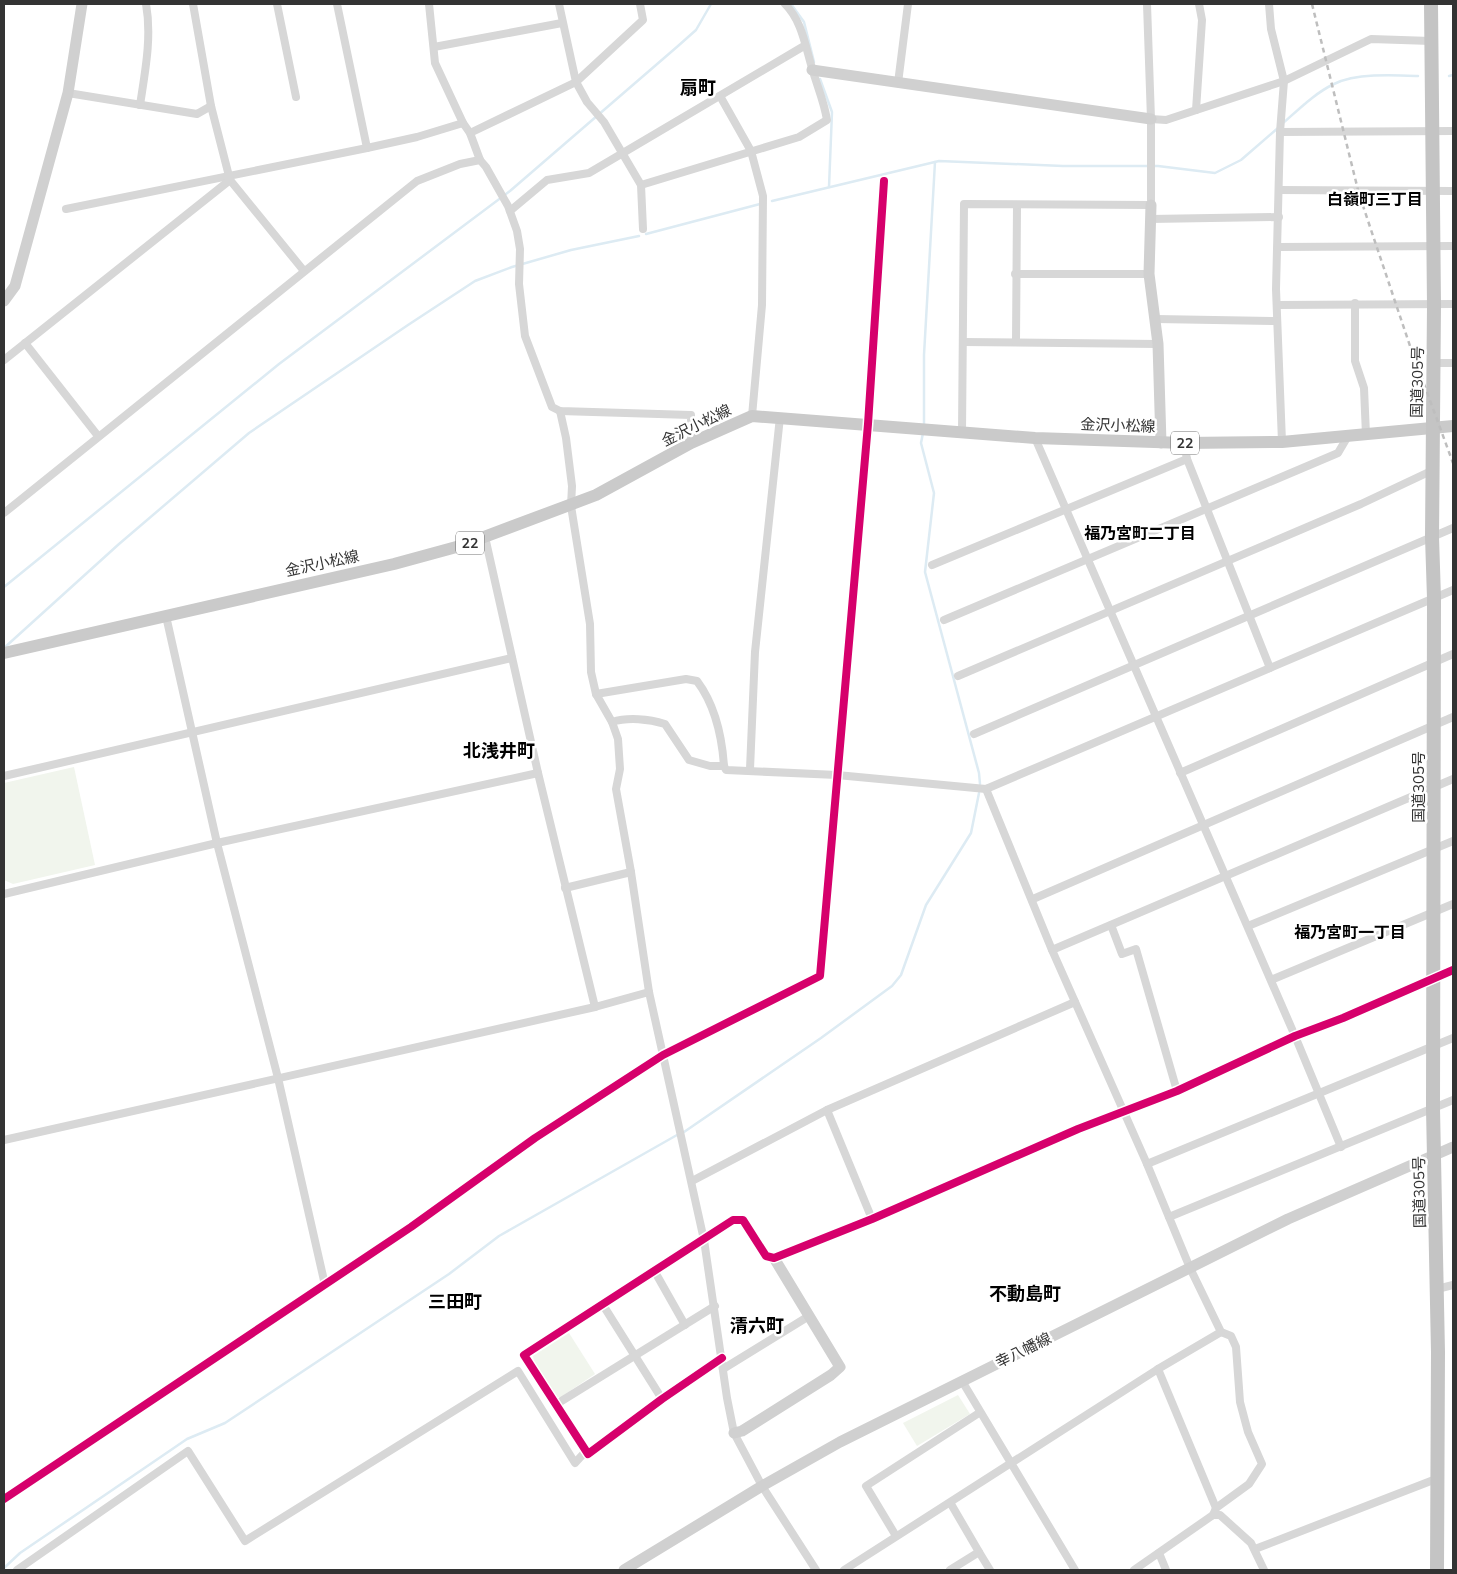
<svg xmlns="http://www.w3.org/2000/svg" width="1457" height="1574" font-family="Mulish,'Noto Sans JP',sans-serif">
	<rect width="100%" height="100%" fill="#fff"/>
	<g fill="#f1f5ed">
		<path d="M 74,767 L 95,865 L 13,884 L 4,880 L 4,783 Z"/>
		<path d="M 569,1333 L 595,1374 L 561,1397 L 557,1397 L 534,1361 L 533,1356 Z"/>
		<path d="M 958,1395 L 970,1414 L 917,1446 L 903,1423 Z"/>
	</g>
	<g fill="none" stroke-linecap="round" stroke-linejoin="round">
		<g stroke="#ddebf3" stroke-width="2.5">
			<path d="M 791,4 L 804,22 L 814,62"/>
			<path d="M 1449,76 L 1453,75"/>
			<path d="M 820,79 L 832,112 L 829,187"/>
			<path d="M 1282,124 C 1298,110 1315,93 1334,84 C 1356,73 1394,75 1418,76"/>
			<path d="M 772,201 L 939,161 L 1063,166 L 1158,166 L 1215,173 L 1241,160 L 1278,128"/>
			<path d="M 646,234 L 760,204"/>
			<path d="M 924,425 L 924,355 L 935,162"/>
			<path d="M 923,433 L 921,443 L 934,493 L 925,572 L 979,773 L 980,784"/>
			<path d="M 4,587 L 279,364 L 510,191 L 678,46 L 696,30 L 711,4"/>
			<path d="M 4,648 L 119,544 L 249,433 L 408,325 L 475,281 L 512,267 L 571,250 L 639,236"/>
			<path d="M 684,1132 L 821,1038 L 892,986 L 901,975 L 926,905 L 971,833 L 979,793"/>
			<path d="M 4,1568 L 20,1553 L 187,1439 L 225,1423 L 449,1274 L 499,1236 L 677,1135"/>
		</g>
		<g stroke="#d7d7d7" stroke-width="8">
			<path d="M 193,4 L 211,106 L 230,180 L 304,271"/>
			<path d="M 277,4 L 296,97"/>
			<path d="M 337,4 L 367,148"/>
			<path d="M 429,4 L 435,63 L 463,123 L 470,133 L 480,160 L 486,167 L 508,206 L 517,231 L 520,249 L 519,284 L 525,336 L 552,407 L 560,411 L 691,415 L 691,443"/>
			<path d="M 559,4 L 576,82 L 587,102 L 604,122 L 641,185 L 643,229"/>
			<path d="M 1269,4 L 1271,29 L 1284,81 L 1280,132 L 1276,289 L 1282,442"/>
			<path d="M 434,47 L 562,23"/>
			<path d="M 898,83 L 908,4"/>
			<path d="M 68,93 L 197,114 L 211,106"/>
			<path d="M 720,96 L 751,151 L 763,196 L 762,305 L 752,416"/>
			<path d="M 140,105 C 145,72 152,37 146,4"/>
			<path d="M 1196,110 L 1202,20 L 1199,4"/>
			<path d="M 1151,119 L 1166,120 L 1284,81 L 1371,39 L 1431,41"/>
			<path d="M 1280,132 L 1453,131"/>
			<path d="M 470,133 L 576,82 L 643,20 L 640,4"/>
			<path d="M 641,185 L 799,137 L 827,120 C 824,101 817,86 812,68 C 805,45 802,21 785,4"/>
			<path d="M 1279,190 L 1453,191"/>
			<path d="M 66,209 L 367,148 L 417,137 L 463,123"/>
			<path d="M 510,211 L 547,180 L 589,173 L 804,46"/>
			<path d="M 1150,219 L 1279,217"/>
			<path d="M 1278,247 L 1453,246"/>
			<path d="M 1015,274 L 1149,274"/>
			<path d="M 1355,303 L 1355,361 L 1364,388 L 1366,435"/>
			<path d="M 1277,305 L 1453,304"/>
			<path d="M 1156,319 L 1276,321"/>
			<path d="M 963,342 L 1158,344"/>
			<path d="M 1016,342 L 1017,206"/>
			<path d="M 25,343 L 98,436"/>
			<path d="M 4,360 L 230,180"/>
			<path d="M 1433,363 L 1453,363"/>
			<path d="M 560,411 L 566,438 L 572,486 L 571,506 L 590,624 L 591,672 L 596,694 L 612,722 L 618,739 L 620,769 L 616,789 L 631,872 L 649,992 L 704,1240 L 727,1398 L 734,1433 L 762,1486 L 816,1570"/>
			<path d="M 962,432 L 964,204 L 1151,205 L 1151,119 L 1147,4"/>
			<path d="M 1035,438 L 1295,1036 L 1341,1147"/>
			<path d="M 1184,443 L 1187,459 L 1270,668"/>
			<path d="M 4,513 L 417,181 L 460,164 L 480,160"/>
			<path d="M 485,537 L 538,773 L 595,1007"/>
			<path d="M 932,565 L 1187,459"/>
			<path d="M 166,616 L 217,843 L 278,1078 L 325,1285"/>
			<path d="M 944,620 L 1338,453 L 1348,436"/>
			<path d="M 958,676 L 1361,504 L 1431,471"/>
			<path d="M 596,694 L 686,679 L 697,681 C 715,705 722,737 724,766"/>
			<path d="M 612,722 C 628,717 649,719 665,724 L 689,760 L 710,766 L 724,766 L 726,770 L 837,775 L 986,789 L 1453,590"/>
			<path d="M 974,734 L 1453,528"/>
			<path d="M 750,769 L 755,652 L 780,417"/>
			<path d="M 1180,773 L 1453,654"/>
			<path d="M 4,776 L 512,658"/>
			<path d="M 986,789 L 1052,950 L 1147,1164 L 1190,1268 L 1221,1332 L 1231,1336 L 1236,1347 L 1240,1402 L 1248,1432 L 1262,1464 L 1249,1484 L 1216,1508 L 1213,1515"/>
			<path d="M 565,888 L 631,872"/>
			<path d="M 4,894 L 217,843 L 538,773"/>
			<path d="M 1033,899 L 1453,717"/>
			<path d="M 1111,925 L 1122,954 L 1136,949 L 1177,1091"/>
			<path d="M 1248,926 L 1453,841"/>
			<path d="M 1052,950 L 1453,779"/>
			<path d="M 1271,980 L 1453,904"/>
			<path d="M 827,1110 L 872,1219"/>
			<path d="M 4,1140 L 595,1007 L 649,992"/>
			<path d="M 1147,1164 L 1453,1038"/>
			<path d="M 692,1181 L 827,1110 L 1075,1002"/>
			<path d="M 1169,1217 L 1453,1100"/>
			<path d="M 655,1272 L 685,1325"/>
			<path d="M 1437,1289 L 1453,1285"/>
			<path d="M 603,1305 L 662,1399"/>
			<path d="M 722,1358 L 662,1399 L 588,1454 L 524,1355 L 733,1220 L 743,1220 L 766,1256 L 774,1258 L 872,1219 L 1078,1129 L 1177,1091 L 1295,1036 L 1343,1018 L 1453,970"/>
			<path d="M 723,1369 L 809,1316"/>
			<path d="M 1158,1369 L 1216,1508"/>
			<path d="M 962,1381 L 1075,1570"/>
			<path d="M 555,1405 L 715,1306"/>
			<path d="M 4,1499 L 411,1227 L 535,1138 L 663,1055 L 820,976 L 868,424 L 884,181"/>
			<path d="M 951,1504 L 979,1552"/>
			<path d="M 896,1536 L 866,1486 L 979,1413"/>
			<path d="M 1255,1549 L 1436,1479"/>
			<path d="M 1159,1553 L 1166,1570"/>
			<path d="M 17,1570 L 188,1451 L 245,1541 L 518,1371 L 575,1463 L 586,1451"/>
			<path d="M 844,1570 L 1158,1369 L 1221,1332"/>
			<path d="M 950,1570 L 979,1552 L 990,1570"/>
			<path d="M 1134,1570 L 1213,1515 L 1220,1515 L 1251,1543 L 1264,1570"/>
		</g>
		<g stroke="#d0d0d0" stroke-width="11">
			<path d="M 812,70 L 1151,119"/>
			<path d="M 1151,205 L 1149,274 L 1158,344 L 1161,443"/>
			<path d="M 4,301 L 15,286 L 68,93 L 82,4"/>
			<path d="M 734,1433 L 742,1431 L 831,1375 L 840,1367 L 774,1258"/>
			<path d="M 624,1570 L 762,1486 L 840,1442 L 1288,1219 L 1453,1147"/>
		</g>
		<path stroke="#cacaca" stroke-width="12" d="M 4,653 L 394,564 L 460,546 L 596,495 L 691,443 L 752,416 L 1035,438 L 1184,443 L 1282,442 L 1453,426"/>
		<path stroke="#c4c4c4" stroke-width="14" d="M 1431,4 L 1434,305 L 1432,537 L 1434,598 L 1433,1109 L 1438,1352 L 1437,1570"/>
		<path stroke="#bebebe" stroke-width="2.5" stroke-dasharray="5 4" stroke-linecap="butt" d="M 1312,4 L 1359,194 L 1410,346 L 1453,463"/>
		<defs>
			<g id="cycleway">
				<path d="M 722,1358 L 662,1399 L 588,1454 L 524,1355 L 733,1220 L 743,1220 L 766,1256 L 774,1258 L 872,1219 L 1078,1129 L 1177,1091 L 1295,1036 L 1343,1018 L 1453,970"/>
				<path d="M 4,1499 L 411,1227 L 535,1138 L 663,1055 L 820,976 L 868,424 L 884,181"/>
			</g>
		</defs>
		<use href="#cycleway" stroke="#fff" stroke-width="11"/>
		<use href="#cycleway" stroke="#d6006c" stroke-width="8"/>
	</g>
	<g text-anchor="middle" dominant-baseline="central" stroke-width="5" stroke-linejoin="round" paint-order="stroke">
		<g fill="#fff" stroke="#707070" stroke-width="1">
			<rect x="1171" y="431.5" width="28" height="23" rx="4"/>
			<rect x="456" y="531.5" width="28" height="23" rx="4"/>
		</g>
		<g font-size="14" font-weight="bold" fill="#333">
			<text x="1185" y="443">22</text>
			<text x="470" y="543">22</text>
		</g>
		<g font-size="15" fill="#333" stroke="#fff">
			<text transform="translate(1417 382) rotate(-89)">国道305号</text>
			<text transform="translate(696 425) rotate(-26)">金沢小松線</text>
			<text transform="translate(1118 425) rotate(2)">金沢小松線</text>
			<text transform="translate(322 563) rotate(-12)">金沢小松線</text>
			<text transform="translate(1418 787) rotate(-90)">国道305号</text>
			<text transform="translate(1419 1192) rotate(-91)">国道305号</text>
			<text transform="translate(1023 1350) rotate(-26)">幸八幡線</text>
		</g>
		<g font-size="16" font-weight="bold" fill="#000" stroke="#fff">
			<text x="1375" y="199">白嶺町三丁目</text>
			<text x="1140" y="533">福乃宮町二丁目</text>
			<text x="1350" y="932">福乃宮町一丁目</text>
		</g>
		<g font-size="18" font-weight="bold" fill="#000" stroke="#fff">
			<text x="698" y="87">扇町</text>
			<text x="499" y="750">北浅井町</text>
			<text x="1025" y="1293">不動島町</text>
			<text x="455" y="1301">三田町</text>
			<text x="757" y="1325">清六町</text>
		</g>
	</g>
	<rect width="1457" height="1574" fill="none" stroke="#333333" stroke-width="10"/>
</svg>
